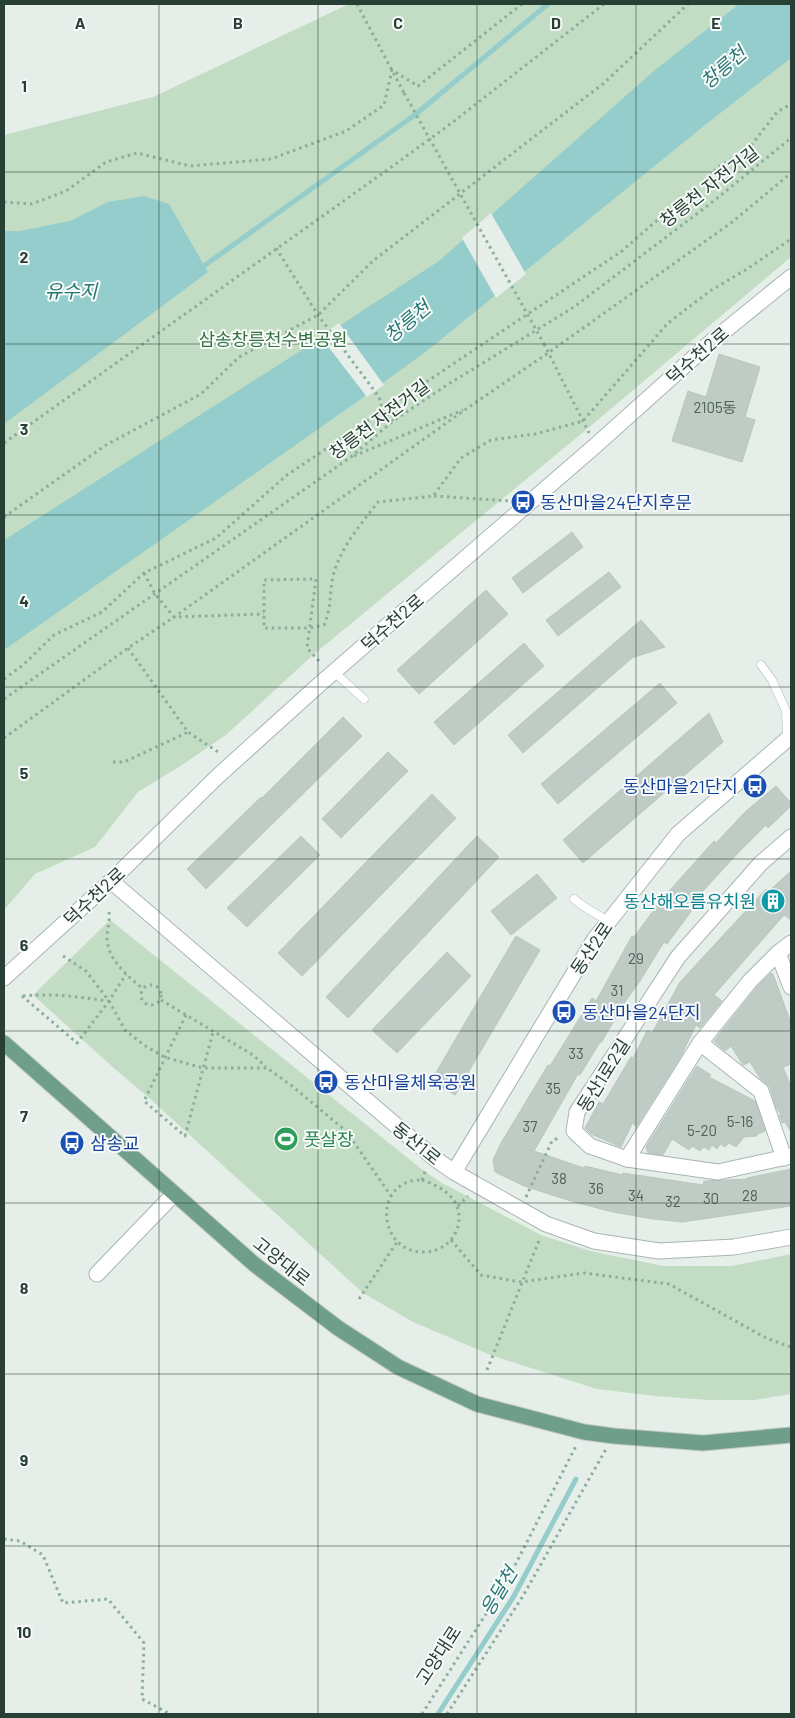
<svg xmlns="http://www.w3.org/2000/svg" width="795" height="1718" font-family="Barlow,'Noto Sans KR',sans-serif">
	<rect width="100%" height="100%" fill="#e6eee9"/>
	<g fill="#c2ddc4">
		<path d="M 349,4 L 791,4 L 791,257 L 587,429 L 313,655 L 226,735 L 179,767 L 138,792 L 95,847 L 35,874 L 4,910 L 4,135 L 153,97 Z"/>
		<path d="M 110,920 L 424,1171 L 442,1183 L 541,1235 L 590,1251 L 663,1266 L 732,1266 L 791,1254 L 791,1394 L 754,1400 L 708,1400 L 655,1396 L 597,1389 L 493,1356 L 413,1322 L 363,1293 L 147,1096 L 116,1070 L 33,995 Z"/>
	</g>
	<g fill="#94cdcb">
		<path d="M 739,4 L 791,4 L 791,58 L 705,125 L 428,350 L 361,399 L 4,650 L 4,540 L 316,341 L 439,261 L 655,70 Z"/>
		<path d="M 144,196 L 169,204 L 208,272 L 4,424 L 4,231 L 20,231 L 70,221 L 108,202 Z"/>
	</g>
	<g fill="#e6eee9">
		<path d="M 491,213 L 526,274 L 496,298 L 462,238 Z"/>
		<path d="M 339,323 L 384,385 L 367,397 L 320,336 Z"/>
	</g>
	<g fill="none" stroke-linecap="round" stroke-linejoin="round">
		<g stroke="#94cdcb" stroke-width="5">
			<path d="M 201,268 L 416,114 L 548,4"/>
			<path d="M 438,1714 L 514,1596 L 576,1479"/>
		</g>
	</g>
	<g fill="#bfcbc5" stroke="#b9c7bf">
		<path d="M 719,354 L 760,367 L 745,417 L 755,420 L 742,462 L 672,441 L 688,391 L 706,397 Z"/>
		<path d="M 572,532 L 583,547 L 523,593 L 512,578 Z"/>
		<path d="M 609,572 L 621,587 L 558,636 L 546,620 Z"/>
		<path d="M 486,590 L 508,614 L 419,694 L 397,670 Z"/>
		<path d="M 641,620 L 665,647 L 632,658 L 523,753 L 508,735 Z"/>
		<path d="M 524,643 L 544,666 L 454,745 L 434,722 Z"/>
		<path d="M 660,683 L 677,703 L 558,804 L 541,784 Z"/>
		<path d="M 709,713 L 723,742 L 583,863 L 563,840 Z"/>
		<path d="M 343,717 L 362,736 L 206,889 L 187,869 L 261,797 L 262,798 Z"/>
		<path d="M 388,752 L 408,771 L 341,838 L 322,819 Z"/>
		<path d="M 776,786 L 791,803 L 791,806 L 768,828 L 766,825 L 738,853 L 702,892 L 704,894 L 667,944 L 664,942 L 640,981 L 617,1013 L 618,1014 L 601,1043 L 600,1042 L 580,1075 L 578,1074 L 534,1151 L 584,1168 L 585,1166 L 623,1175 L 623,1173 L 703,1185 L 704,1181 L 749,1179 L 747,1178 L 791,1169 L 791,1206 L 682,1222 L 653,1219 L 613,1212 L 574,1202 L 524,1186 L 495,1172 L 493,1160 L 501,1143 L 548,1065 L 550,1066 L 592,998 L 596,1001 L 632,936 L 634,937 L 662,899 L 714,841 L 716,843 L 745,812 Z"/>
		<path d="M 432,794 L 456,818 L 302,976 L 278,953 Z"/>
		<path d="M 301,836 L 320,855 L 247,927 L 227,908 Z"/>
		<path d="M 477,836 L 499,857 L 348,1018 L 326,997 Z"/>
		<path d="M 791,871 L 791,920 L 784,915 L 714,995 L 722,1001 L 700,1028 L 696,1025 L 681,1056 L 636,1127 L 633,1122 L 621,1147 L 591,1134 L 585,1128 L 599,1102 L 603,1104 L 631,1057 L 633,1058 L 647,1031 L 652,1033 L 680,982 L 766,889 L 769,891 Z"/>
		<path d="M 537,874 L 557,898 L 511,935 L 491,911 Z"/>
		<path d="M 516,936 L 540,950 L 455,1095 L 431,1081 Z"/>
		<path d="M 447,952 L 471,976 L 397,1053 L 372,1030 Z"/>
		<path d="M 771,973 L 773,974 L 791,1023 L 791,1064 L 783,1067 L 791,1087 L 791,1132 L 785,1122 L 782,1123 L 779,1115 L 782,1116 L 776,1107 L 770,1087 L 760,1078 L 750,1062 L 743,1065 L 731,1046 L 725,1051 L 714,1041 L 757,987 Z"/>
		<path d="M 697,1066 L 711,1075 L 709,1077 L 755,1101 L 765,1131 L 757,1134 L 757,1136 L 744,1137 L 736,1147 L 729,1143 L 725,1147 L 720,1144 L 717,1149 L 712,1145 L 709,1150 L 704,1147 L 700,1151 L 692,1146 L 689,1150 L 672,1139 L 663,1155 L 648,1153 L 646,1147 Z"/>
	</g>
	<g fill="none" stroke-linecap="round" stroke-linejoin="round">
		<defs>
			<g id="service">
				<path d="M 761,665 L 772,680 L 786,711 L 787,739"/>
				<path d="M 334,672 L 364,699"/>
				<path d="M 574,899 L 583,906 L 608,921"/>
			</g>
			<g id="minor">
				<path d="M 791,837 L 761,863 L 678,957 L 577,1112 L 574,1131 L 590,1146 L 627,1159 L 718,1172 L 791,1156"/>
				<path d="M 111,881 L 434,1158 L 454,1172 L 546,1224 L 594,1241 L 659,1251 L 734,1247 L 791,1237"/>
				<path d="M 778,953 L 791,987"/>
				<path d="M 700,1043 L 761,1091 L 784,1158"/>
				<path d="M 627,1159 L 700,1043 L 750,981 L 778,953 L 791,943"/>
				<path d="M 454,1172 L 594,940 L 678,834 L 791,736"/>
				<path d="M 97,1274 L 174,1194"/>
			</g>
			<path id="tertiary" d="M 4,978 L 111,881 L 218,776 L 321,683 L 595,446 L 711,342 L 791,277"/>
			<path id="primary" d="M 4,1043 L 254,1264 L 338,1328 L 398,1367 L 477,1404 L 584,1432 L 614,1436 L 703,1443 L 791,1435"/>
		</defs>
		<use href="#service" stroke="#a9b6af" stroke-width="9"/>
		<use href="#minor" stroke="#a9b6af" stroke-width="17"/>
		<use href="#tertiary" stroke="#a9b6af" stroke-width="17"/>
		<use href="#primary" stroke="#c3c9c6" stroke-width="17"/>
		<g stroke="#8aae9c" stroke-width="3" stroke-dasharray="2.5 4" stroke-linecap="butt">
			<path d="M 357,4 L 404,93"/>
			<path d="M 4,202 L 32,204 L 66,191 L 106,162 L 137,153 L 190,166 L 271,159 L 346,131 L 384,105 L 392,70 L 418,86 L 522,4"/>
			<path d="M 276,248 L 318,315 L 379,397 L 383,411 L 393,421"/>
			<path d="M 544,344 L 589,433"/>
			<path d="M 4,443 L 397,163 L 453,122 L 604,4"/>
			<path d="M 354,456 L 463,410"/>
			<path d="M 434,496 L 510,501"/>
			<path d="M 4,517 L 106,445 L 201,394 L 239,357 L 318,315 L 374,260 L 604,83 L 688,4"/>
			<path d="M 144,573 L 155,594 L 174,617 L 264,614"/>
			<path d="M 128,648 L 188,732 L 218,752"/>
			<path d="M 319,661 L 307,648 L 316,579 L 264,580 L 264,628 L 309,628 L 324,625 C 332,607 329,594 333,576 C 340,548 361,524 378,502 L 433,496 L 461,458 L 491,440 L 535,434 L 583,421 L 668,323 L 710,291 L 747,269 L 791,239"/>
			<path d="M 4,679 L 23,665 L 54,635 L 102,612 L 144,573 L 216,538 L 287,475 L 622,251 L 655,222 L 695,193 L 717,168 L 749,148 L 777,112 L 791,104"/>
			<path d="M 4,699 L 351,457 L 393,421 L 447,385 L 574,307 L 715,200 L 791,138"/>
			<path d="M 4,738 L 128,648 L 174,617 L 469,407 L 548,353 L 731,223 L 791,173"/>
			<path d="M 113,762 L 124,762 L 188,732"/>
			<path d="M 109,912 C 110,920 108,927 107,935 C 106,959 127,975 143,989"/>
			<path d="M 63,956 L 86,971 L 109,1001 L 125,1030 L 144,1045 L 164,1057 L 203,1068 L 267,1068 L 292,1086 L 346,1131 L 391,1196"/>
			<circle cx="151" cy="995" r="10"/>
			<path d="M 22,996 L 77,1043 L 109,1001 L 126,974"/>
			<path d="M 23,996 C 51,993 80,997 108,1001"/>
			<path d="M 161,1000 L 253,1055 L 266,1067"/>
			<path d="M 186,1015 L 144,1101 L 185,1136 L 213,1032"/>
			<path d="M 422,1180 C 443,1187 464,1200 458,1226 C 457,1231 453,1238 449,1242 C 442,1248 434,1252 424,1252 C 381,1253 373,1191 411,1181 C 414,1180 419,1180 422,1180 Z"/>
			<path d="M 422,1180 L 426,1169"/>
			<path d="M 526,1197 L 552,1141 L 560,1137"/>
			<path d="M 458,1206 L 468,1196"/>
			<path d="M 451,1240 L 481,1275 L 521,1282 L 584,1273 L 669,1284 L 766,1338 L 791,1347"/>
			<path d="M 359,1299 L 397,1242"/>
			<path d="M 487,1370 L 540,1238"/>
			<path d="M 4,1539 L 20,1541 L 43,1555 L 63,1603 L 108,1599 L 144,1643 L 142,1699 L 170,1714"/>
			<path d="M 422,1714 L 507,1581 L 577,1444"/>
			<path d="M 447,1714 L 523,1596 L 606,1449"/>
		</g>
		<use href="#service" stroke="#fff" stroke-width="8"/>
		<use href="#minor" stroke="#fff" stroke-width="15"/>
		<use href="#tertiary" stroke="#fff" stroke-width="15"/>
		<use href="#primary" stroke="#6f9f8a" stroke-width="15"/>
		<path stroke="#8aae9c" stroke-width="3" stroke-dasharray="2.5 4" stroke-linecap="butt" d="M 404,93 L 544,344"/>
	</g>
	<path fill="none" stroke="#273f34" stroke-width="1" stroke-opacity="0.55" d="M 159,4 L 159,1714M 318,4 L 318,1714M 477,4 L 477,1714M 636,4 L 636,1714M 4,172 L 791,172M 4,344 L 791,344M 4,515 L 791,515M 4,687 L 791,687M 4,859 L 791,859M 4,1031 L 791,1031M 4,1203 L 791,1203M 4,1374 L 791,1374M 4,1546 L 791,1546"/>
	<defs>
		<symbol id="bus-disc" viewBox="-11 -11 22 22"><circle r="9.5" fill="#1a4fb4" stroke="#f7faf8"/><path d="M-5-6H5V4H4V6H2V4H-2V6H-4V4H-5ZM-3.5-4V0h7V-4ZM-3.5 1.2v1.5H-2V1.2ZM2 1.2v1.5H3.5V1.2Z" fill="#fff"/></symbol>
		<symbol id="building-disc" viewBox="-11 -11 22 22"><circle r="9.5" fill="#0f9aa8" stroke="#f7faf8"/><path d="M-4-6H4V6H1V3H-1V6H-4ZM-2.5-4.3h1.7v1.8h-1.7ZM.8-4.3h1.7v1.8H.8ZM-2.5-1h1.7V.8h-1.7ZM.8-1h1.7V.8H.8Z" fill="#fff"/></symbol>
		<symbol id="stadium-disc" viewBox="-11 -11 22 22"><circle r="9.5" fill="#2e9e5b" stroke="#f7faf8"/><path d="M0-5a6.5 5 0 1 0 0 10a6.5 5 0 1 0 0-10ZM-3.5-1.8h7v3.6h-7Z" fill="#fff"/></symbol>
	</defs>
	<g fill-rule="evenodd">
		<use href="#bus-disc" x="509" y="488" width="28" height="28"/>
		<use href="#bus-disc" x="741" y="772" width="28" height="28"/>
		<use href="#building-disc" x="759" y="887" width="28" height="28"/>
		<use href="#bus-disc" x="550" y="998" width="28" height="28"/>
		<use href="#bus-disc" x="312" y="1068" width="28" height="28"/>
		<use href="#stadium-disc" x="272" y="1125" width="28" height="28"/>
		<use href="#bus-disc" x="58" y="1129" width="28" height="28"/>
	</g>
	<g text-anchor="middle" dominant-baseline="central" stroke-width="4" stroke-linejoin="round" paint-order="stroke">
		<g font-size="15" fill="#4d6258">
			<text x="715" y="407">2105동</text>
			<text x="636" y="958">29</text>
			<text x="617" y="990">31</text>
			<text x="576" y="1053">33</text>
			<text x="553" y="1088">35</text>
			<text x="740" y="1121">5-16</text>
			<text x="530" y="1126">37</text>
			<text x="702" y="1130">5-20</text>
			<text x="559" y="1178">38</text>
			<text x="596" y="1188">36</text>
			<text x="636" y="1195">34</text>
			<text x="750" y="1195">28</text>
			<text x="711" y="1198">30</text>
			<text x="673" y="1201">32</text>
		</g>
		<g font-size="18" fill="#273f34" stroke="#f7faf8">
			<text transform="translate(709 186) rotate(-38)">창릉천 자전거길</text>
			<text transform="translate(697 355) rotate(-41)">덕수천2로</text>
			<text transform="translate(379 419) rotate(-37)">창릉천 자전거길</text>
			<text transform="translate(392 622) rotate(-41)">덕수천2로</text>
			<text transform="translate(94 896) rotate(-43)">덕수천2로</text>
			<text transform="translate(591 948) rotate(-56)">동산2로</text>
			<text transform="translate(603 1075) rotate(-58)">동산1로2길</text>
			<text transform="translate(417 1143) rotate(39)">동산1로</text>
			<text transform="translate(282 1261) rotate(38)">고양대로</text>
			<text transform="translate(438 1655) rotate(-57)">고양대로</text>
		</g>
		<g font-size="18" fill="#347240" stroke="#f7faf8">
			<text x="273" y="339">삼송창릉천수변공원</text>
		</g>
		<g font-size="18" fill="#164399" stroke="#f7faf8" text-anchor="start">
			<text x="540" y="502">동산마을24단지후문</text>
			<text x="738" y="786" text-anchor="end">동산마을21단지</text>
			<text x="582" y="1012">동산마을24단지</text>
			<text x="344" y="1082">동산마을체욱공원</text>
			<text x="90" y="1143">삼송교</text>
		</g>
		<g font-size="18" fill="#0d838f" stroke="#f7faf8" text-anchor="end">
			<text x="756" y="901">동산해오름유치원</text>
		</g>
		<g font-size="18" fill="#27864d" stroke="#f7faf8" text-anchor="start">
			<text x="304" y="1139">풋살장</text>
		</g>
		<g font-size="19" font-style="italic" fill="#257674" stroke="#f7faf8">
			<text transform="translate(723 67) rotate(-41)">창릉천</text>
			<text x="71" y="290">유수지</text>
			<text transform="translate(407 321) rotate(-40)">창릉천</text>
			<text transform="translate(498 1591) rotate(-59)">응달천</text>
		</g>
	</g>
	<g font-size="16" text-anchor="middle" font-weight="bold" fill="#273f34" stroke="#f7faf8" stroke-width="4" stroke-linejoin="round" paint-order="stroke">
		<text x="80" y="29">A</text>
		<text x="238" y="29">B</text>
		<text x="398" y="29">C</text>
		<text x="556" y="29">D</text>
		<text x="716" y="29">E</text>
		<text x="24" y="92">1</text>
		<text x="24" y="263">2</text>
		<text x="24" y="435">3</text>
		<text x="24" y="607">4</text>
		<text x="24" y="779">5</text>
		<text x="24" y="951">6</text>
		<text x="24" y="1122">7</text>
		<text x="24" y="1294">8</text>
		<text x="24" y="1466">9</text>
		<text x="24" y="1638">10</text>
	</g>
	<rect width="795" height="1718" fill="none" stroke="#273f34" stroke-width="10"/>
</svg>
